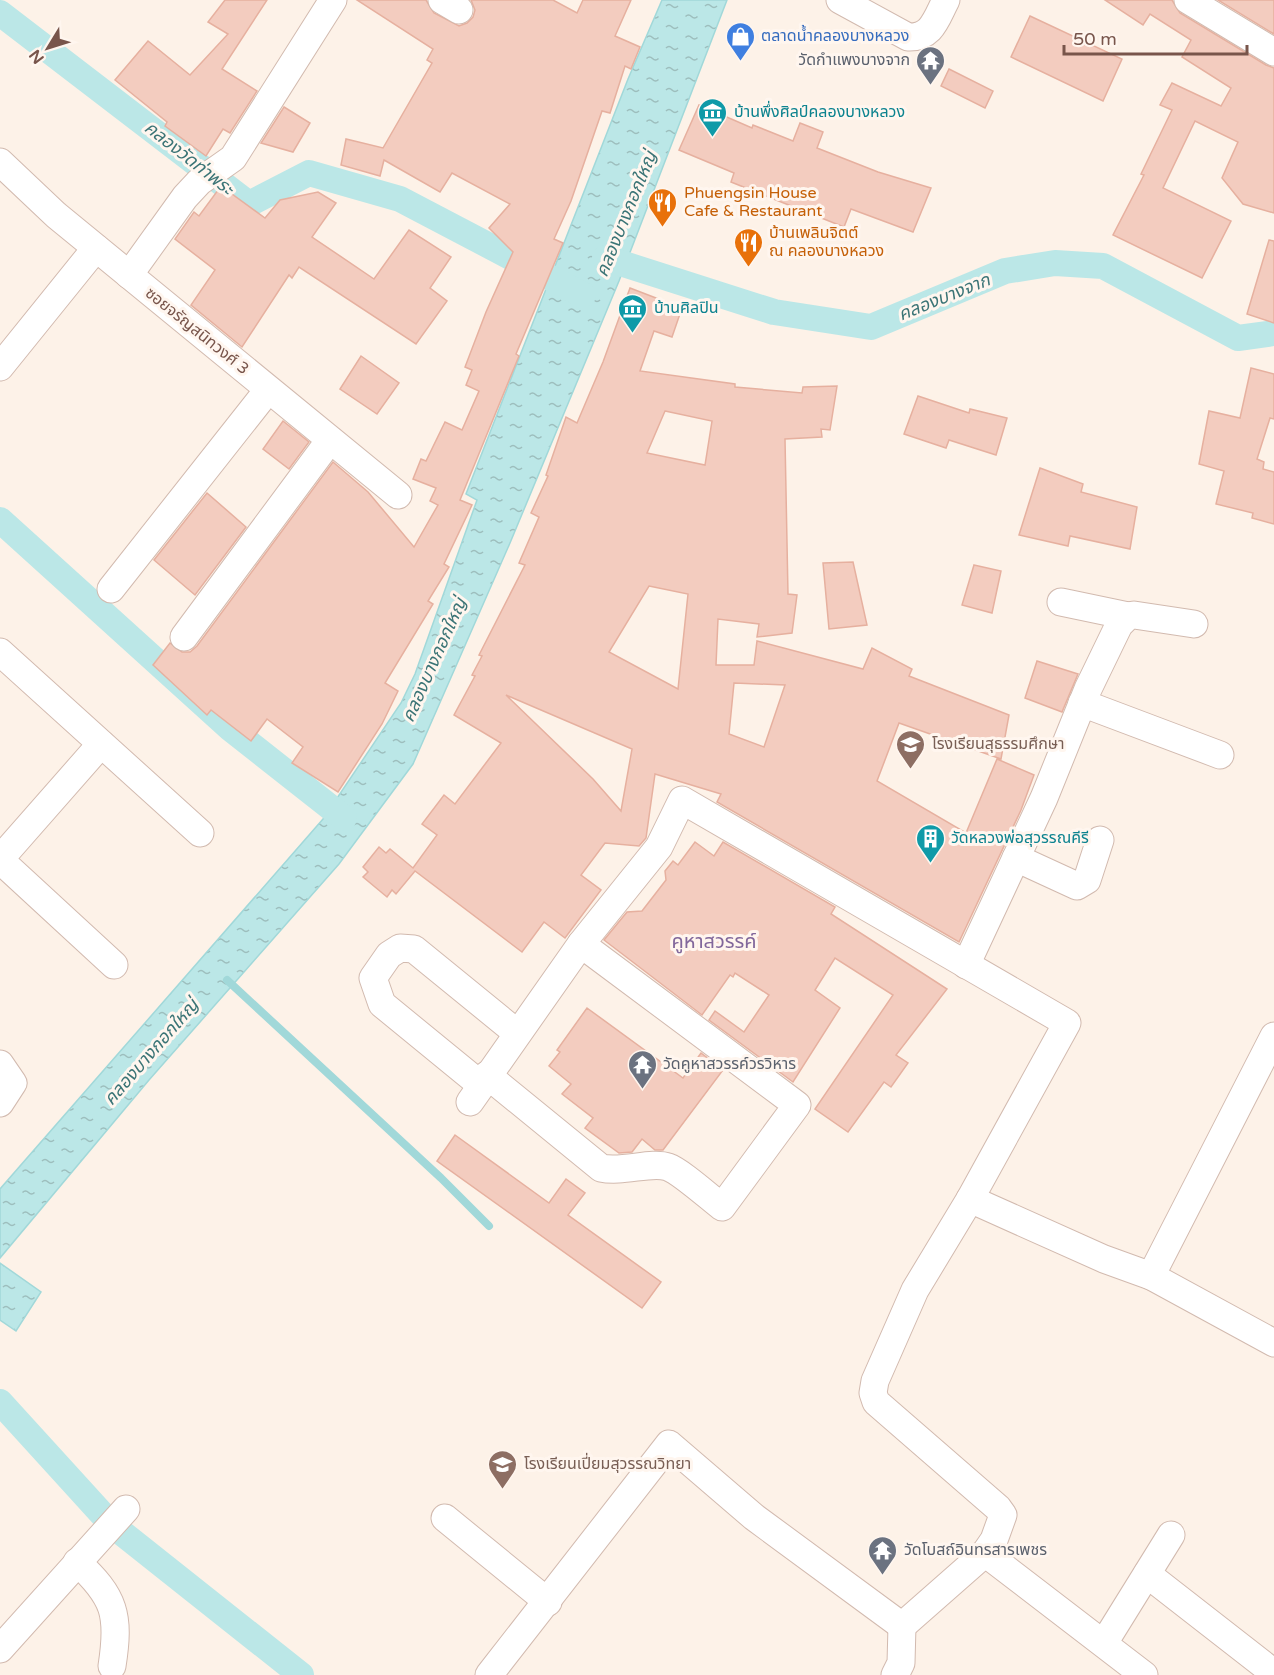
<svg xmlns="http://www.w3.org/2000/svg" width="1274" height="1675" font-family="'Varela Round','Noto Sans Thai',sans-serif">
	<defs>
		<pattern id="water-ripples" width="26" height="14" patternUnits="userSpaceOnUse" patternTransform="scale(1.5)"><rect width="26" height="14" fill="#bbe7e7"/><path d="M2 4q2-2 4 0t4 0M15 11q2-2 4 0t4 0" fill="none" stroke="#9dbebd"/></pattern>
	</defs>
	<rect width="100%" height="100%" fill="#fdf2e8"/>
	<g fill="url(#water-ripples)" stroke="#a1d8d9" stroke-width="1.5">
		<path d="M 662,0 L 727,0 L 619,281 L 510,543 L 413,764 L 339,864 L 149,1080 L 0,1258 L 0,1189 L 323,819 L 401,703 L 415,674 L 477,500 L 466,494 L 628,79 Z"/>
		<path d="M 0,1263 L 41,1292 L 16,1331 L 0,1320 Z"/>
	</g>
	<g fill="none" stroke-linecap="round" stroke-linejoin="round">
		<path stroke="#a1d8d9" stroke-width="8" d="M 227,980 L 441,1178 L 489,1226"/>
		<g stroke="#bbe7e7" stroke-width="26">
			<path d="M 0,13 L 249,204 L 309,173 L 400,199 L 583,295"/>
			<path d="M 605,258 L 774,312 L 871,327 L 1005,271 L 1055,263 L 1103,266 L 1238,338 L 1274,333"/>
			<path d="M 0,520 L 231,729 L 344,818"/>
			<path d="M 0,1402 L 112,1525 L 301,1675"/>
		</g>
	</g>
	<g fill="#f3ccbf" stroke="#e6b09f" stroke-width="1.5" fill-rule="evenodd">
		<path d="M 225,0 L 267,0 L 222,69 L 257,91 L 230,133 L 223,129 L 206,156 L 165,126 L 167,122 L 115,80 L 148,41 L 190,75 L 228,34 L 208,22 Z"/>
		<path d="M 357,0 L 426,0 L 434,13 L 459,26 L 467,23 L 473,17 L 475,10 L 471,0 L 553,0 L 577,13 L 583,0 L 631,0 L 615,36 L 640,47 L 631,69 L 625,66 L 610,113 L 602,111 L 571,201 L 554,239 L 563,243 L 516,354 L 519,356 L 460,500 L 472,505 L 444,564 L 449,567 L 428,601 L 433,604 L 385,683 L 398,691 L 382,724 L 338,792 L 292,763 L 303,747 L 267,719 L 251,741 L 211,710 L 207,715 L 153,665 L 170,643 L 182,652 L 190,652 L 197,646 L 333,462 L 368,492 L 414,547 L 438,505 L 430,501 L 436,488 L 413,479 L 421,459 L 426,461 L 445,422 L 462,430 L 479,391 L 466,385 L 472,370 L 465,367 L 486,312 L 513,252 L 489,228 L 510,204 L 452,173 L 440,192 L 384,160 L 380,176 L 341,165 L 346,139 L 383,148 L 432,63 L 427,60 L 433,49 Z"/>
		<path d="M 1105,0 L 1172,0 L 1180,13 L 1266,65 L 1274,68 L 1274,213 L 1243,204 L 1222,178 L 1238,142 L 1195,121 L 1163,188 L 1231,221 L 1202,278 L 1113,235 L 1144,175 L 1141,174 L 1172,110 L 1160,105 L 1172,83 L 1221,106 L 1231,88 L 1182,57 L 1191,40 L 1150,14 L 1143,25 Z"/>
		<path d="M 1218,0 L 1274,0 L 1274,34 Z"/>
		<path d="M 1030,16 L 1122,59 L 1103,101 L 1011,57 Z"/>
		<path d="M 949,69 L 993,91 L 985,108 L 941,86 Z"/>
		<path d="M 699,105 L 752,128 L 753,125 L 793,141 L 800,123 L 823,132 L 817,148 L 878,172 L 931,188 L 913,232 L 851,209 L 844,227 L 731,182 L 734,173 L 679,150 Z"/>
		<path d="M 284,107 L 310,123 L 293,152 L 261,143 Z"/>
		<path d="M 221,186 L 265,218 L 280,200 L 318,192 L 336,203 L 312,237 L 374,279 L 409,230 L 451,257 L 430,288 L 447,301 L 416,344 L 299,267 L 292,278 L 289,275 L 242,347 L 191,305 L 215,270 L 175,239 L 194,212 L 199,216 Z"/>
		<path d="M 1269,240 L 1274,241 L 1274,323 L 1247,314 Z"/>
		<path d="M 630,288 L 682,308 L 672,337 L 654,331 L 640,371 L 735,384 L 735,387 L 802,393 L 803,387 L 837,386 L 830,430 L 821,429 L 822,437 L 785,439 L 788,594 L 797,595 L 792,633 L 757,637 L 759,624 L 718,619 L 716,665 L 754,665 L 757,641 L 863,669 L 872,648 L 912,669 L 909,676 L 1009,715 L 1001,759 L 899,723 L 877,781 L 966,833 L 997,759 L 1034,775 L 1021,810 L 959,942 L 717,802 L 721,794 L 655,774 L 646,838 L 639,846 L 605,843 L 581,875 L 601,890 L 565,938 L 544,922 L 522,952 L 415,871 L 396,894 L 392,890 L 387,897 L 363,877 L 368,872 L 363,867 L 379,847 L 386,853 L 390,849 L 413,868 L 437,835 L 422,824 L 444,795 L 455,804 L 501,743 L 454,715 L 475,676 L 472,675 L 482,656 L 479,655 L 525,565 L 519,563 L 539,517 L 531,513 L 548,476 L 546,475 L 566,417 L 577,423 L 603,362 ZM 665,411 L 712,421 L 705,465 L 647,453 ZM 649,586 L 688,594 L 678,689 L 609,652 ZM 734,683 L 785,685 L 764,747 L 729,734 ZM 506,695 L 632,749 L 621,811 L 593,779 Z"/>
		<path d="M 361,356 L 399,383 L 377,414 L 340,389 Z"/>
		<path d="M 1251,368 L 1274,374 L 1274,419 L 1270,418 L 1257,459 L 1264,462 L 1263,469 L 1274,472 L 1274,524 L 1252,518 L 1253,513 L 1216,504 L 1224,471 L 1199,464 L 1209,411 L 1240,418 Z"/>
		<path d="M 918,396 L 969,413 L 970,409 L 1007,418 L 996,455 L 949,440 L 946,448 L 904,434 Z"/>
		<path d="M 283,421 L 309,442 L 289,469 L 263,449 Z"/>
		<path d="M 1040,468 L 1083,484 L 1081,492 L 1137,507 L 1130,549 L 1070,536 L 1068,546 L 1019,535 Z"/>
		<path d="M 207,493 L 246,527 L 195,595 L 154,560 Z"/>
		<path d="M 853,562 L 867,625 L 829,629 L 823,563 Z"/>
		<path d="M 974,565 L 1001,571 L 992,613 L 962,605 Z"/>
		<path d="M 1037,661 L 1078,674 L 1062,712 L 1025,698 Z"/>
		<path d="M 695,842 L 714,856 L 723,842 L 835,907 L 831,914 L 947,989 L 896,1055 L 908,1063 L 891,1087 L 884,1082 L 848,1132 L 815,1109 L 893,995 L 835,958 L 815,990 L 840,1008 L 793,1082 L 709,1020 L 715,1011 L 744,1032 L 769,995 L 735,973 L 733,977 L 730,975 L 702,1015 L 604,940 L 627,912 L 642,911 L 666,880 L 665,871 L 673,861 L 678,865 Z"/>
		<path d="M 587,1008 L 683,1078 L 701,1053 L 723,1070 L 663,1150 L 655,1150 L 642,1139 L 632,1152 L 619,1153 L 585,1128 L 593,1118 L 562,1094 L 571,1084 L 549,1066 L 560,1052 L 557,1050 Z"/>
		<path d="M 455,1135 L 549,1203 L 566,1179 L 585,1193 L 568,1215 L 661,1282 L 642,1308 L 437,1161 Z"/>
	</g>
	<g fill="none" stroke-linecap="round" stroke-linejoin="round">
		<defs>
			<g id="minor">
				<path d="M 442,0 L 459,10"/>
				<path d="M 840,0 L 908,37 C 932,38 936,19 946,0"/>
				<path d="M 1188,0 L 1274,52"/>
				<path d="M 0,162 L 56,215 L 398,495"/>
				<path d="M 129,275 L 185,197 L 199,182 L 233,158 L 333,0"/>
				<path d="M 0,367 L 96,248"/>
				<path d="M 111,589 L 268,390"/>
				<path d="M 1061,602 L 1128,616"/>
				<path d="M 184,637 L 330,440"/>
				<path d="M 0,652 L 200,833"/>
				<path d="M 1082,703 L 1220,755"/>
				<path d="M 1016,858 L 1077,886 L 1087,880 L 1100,840"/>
				<path d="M 0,859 L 101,744"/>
				<path d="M 0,860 L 114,965"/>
				<path d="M 966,965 L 1044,798 L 1088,689 L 1119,625 L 1128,616 L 1134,615 L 1194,624"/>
				<path d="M 0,1064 L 13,1083 L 0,1103"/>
				<path d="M 487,1075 L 601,1168 C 623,1173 651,1161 668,1167 C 680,1171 709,1197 722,1207 L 797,1105 L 581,944"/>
				<path d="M 481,1085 L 382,1004 L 373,978 L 389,955 L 400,948 L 414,949 L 517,1033"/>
				<path d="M 470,1102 L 581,944 L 659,847 L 682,800 L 1067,1023 L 970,1199 L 915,1290 L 875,1381 L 873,1393 L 876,1402 L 998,1508 L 1003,1515 L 994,1540 L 985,1553 L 1144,1675"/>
				<path d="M 970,1199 L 1104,1259 L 1151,1276 L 1274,1343"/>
				<path d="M 1151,1276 L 1274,1036"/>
				<path d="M 445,1518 L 548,1602"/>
				<path d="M 77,1562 C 115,1597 120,1615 112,1666"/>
				<path d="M 1147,1574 L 1274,1673"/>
				<path d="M 1104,1643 L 1171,1535"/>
				<path d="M 0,1649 L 126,1509"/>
				<path d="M 489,1675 L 669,1444 L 754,1517 L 902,1626 L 985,1553"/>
				<path d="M 895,1675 L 901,1663 L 902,1626"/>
			</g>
		</defs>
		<use href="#minor" stroke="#d2baaf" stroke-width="29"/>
		<use href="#minor" stroke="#fff" stroke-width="27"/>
	</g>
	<defs>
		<symbol id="shop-pin" viewBox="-11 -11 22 30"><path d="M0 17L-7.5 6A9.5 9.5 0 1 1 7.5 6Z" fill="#3f7fe0" stroke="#fff6ef"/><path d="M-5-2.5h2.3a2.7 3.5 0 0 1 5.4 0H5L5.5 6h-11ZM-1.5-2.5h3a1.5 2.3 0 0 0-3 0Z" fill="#fff"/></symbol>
		<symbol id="temple-pin" viewBox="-11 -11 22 30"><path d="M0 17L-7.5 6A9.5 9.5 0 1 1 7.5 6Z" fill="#6b7280" stroke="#fff6ef"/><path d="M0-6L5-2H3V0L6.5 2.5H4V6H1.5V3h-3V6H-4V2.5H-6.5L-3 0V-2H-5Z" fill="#fff"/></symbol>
		<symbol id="museum-pin" viewBox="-11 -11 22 30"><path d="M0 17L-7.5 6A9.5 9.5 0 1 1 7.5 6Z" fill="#0f9aa8" stroke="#fff6ef"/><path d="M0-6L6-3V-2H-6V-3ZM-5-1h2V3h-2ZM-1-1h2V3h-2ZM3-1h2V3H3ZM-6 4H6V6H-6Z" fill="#fff"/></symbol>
		<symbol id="restaurant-pin" viewBox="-11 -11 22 30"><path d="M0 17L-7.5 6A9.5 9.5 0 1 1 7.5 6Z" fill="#e8710a" stroke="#fff6ef"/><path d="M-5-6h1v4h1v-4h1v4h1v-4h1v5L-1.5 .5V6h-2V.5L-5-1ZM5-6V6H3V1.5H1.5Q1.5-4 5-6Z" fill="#fff"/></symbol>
		<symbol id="school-pin" viewBox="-11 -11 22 30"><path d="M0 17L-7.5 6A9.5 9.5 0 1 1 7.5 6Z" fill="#8d6e63" stroke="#fff6ef"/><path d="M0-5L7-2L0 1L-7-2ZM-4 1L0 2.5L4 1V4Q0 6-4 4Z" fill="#fff"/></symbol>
		<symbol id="building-pin" viewBox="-11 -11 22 30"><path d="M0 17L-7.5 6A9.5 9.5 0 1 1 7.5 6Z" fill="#0f9aa8" stroke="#fff6ef"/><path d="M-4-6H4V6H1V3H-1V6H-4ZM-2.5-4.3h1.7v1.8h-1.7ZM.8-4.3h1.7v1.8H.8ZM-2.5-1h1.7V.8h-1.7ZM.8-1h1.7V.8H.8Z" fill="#fff"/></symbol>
	</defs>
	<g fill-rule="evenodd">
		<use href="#shop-pin" x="724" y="20" width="33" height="45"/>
		<use href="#temple-pin" x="914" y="44" width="33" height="45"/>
		<use href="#museum-pin" x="696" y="96" width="33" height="45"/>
		<use href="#restaurant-pin" x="646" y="186" width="33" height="45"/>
		<use href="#restaurant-pin" x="732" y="226" width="33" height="45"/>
		<use href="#museum-pin" x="616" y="292" width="33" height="45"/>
		<use href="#school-pin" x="894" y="728" width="33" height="45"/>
		<use href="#building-pin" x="914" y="822" width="33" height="45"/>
		<use href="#temple-pin" x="626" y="1048" width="33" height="45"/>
		<use href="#school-pin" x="486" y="1448" width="33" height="45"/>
		<use href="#temple-pin" x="866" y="1534" width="33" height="45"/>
	</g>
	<g text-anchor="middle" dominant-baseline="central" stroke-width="6" stroke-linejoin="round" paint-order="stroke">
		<g font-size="16" fill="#366cbe" stroke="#fff6ef" text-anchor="start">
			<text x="761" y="36">ตลาดน้ำคลองบางหลวง</text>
		</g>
		<g font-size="16" fill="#5b616d" stroke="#fff6ef" text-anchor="start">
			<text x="910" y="60" text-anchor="end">วัดกำแพงบางจาก</text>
			<text x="663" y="1064">วัดคูหาสวรรค์วรวิหาร</text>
			<text x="904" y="1550">วัดโบสถ์อินทรสารเพชร</text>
		</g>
		<g font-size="16" fill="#0d838f" stroke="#fff6ef" text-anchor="start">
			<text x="734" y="112">บ้านพึ่งศิลป์คลองบางหลวง</text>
			<text x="654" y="308">บ้านศิลปิน</text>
			<text x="951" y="838">วัดหลวงพ่อสุวรรณคีรี</text>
		</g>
		<g font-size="16" fill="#c56008" stroke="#fff6ef" text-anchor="start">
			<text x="684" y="193">Phuengsin House<tspan x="684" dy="18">Cafe &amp; Restaurant</tspan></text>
			<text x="769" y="233">บ้านเพลินจิตต์<tspan x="769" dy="18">ณ คลองบางหลวง</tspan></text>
		</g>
		<g font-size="16" fill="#78554b" stroke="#fff6ef">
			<text transform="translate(197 331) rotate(39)">ซอยจรัญสนิทวงศ์ 3</text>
		</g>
		<g font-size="16" fill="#785e54" stroke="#fff6ef" text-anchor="start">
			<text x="932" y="744">โรงเรียนสุธรรมศึกษา</text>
			<text x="524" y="1464">โรงเรียนเปี่ยมสุวรรณวิทยา</text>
		</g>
		<g font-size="18" font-style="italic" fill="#3b7476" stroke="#fff6ef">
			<text transform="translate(189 158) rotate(38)">คลองวัดท่าพระ</text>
			<text transform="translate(626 214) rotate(-68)">คลองบางกอกใหญ่</text>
			<text transform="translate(944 297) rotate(-22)">คลองบางจาก</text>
			<text transform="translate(434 660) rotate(-66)">คลองบางกอกใหญ่</text>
			<text transform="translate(151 1052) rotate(-49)">คลองบางกอกใหญ่</text>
		</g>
		<g font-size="20" fill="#82679b" stroke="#fff6ef">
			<text x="714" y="942">คูหาสวรรค์</text>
		</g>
	</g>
	<g transform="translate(48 48) rotate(232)" stroke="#fff6ef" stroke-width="4.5" paint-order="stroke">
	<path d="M0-4.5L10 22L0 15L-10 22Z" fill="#78554b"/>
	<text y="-9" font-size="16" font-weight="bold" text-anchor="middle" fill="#78554b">N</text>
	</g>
	<path d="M1064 45v9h183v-9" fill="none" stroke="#78554b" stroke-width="3"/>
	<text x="1073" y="45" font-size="18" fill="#78554b" stroke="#fff6ef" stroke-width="4.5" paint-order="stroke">50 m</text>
</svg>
